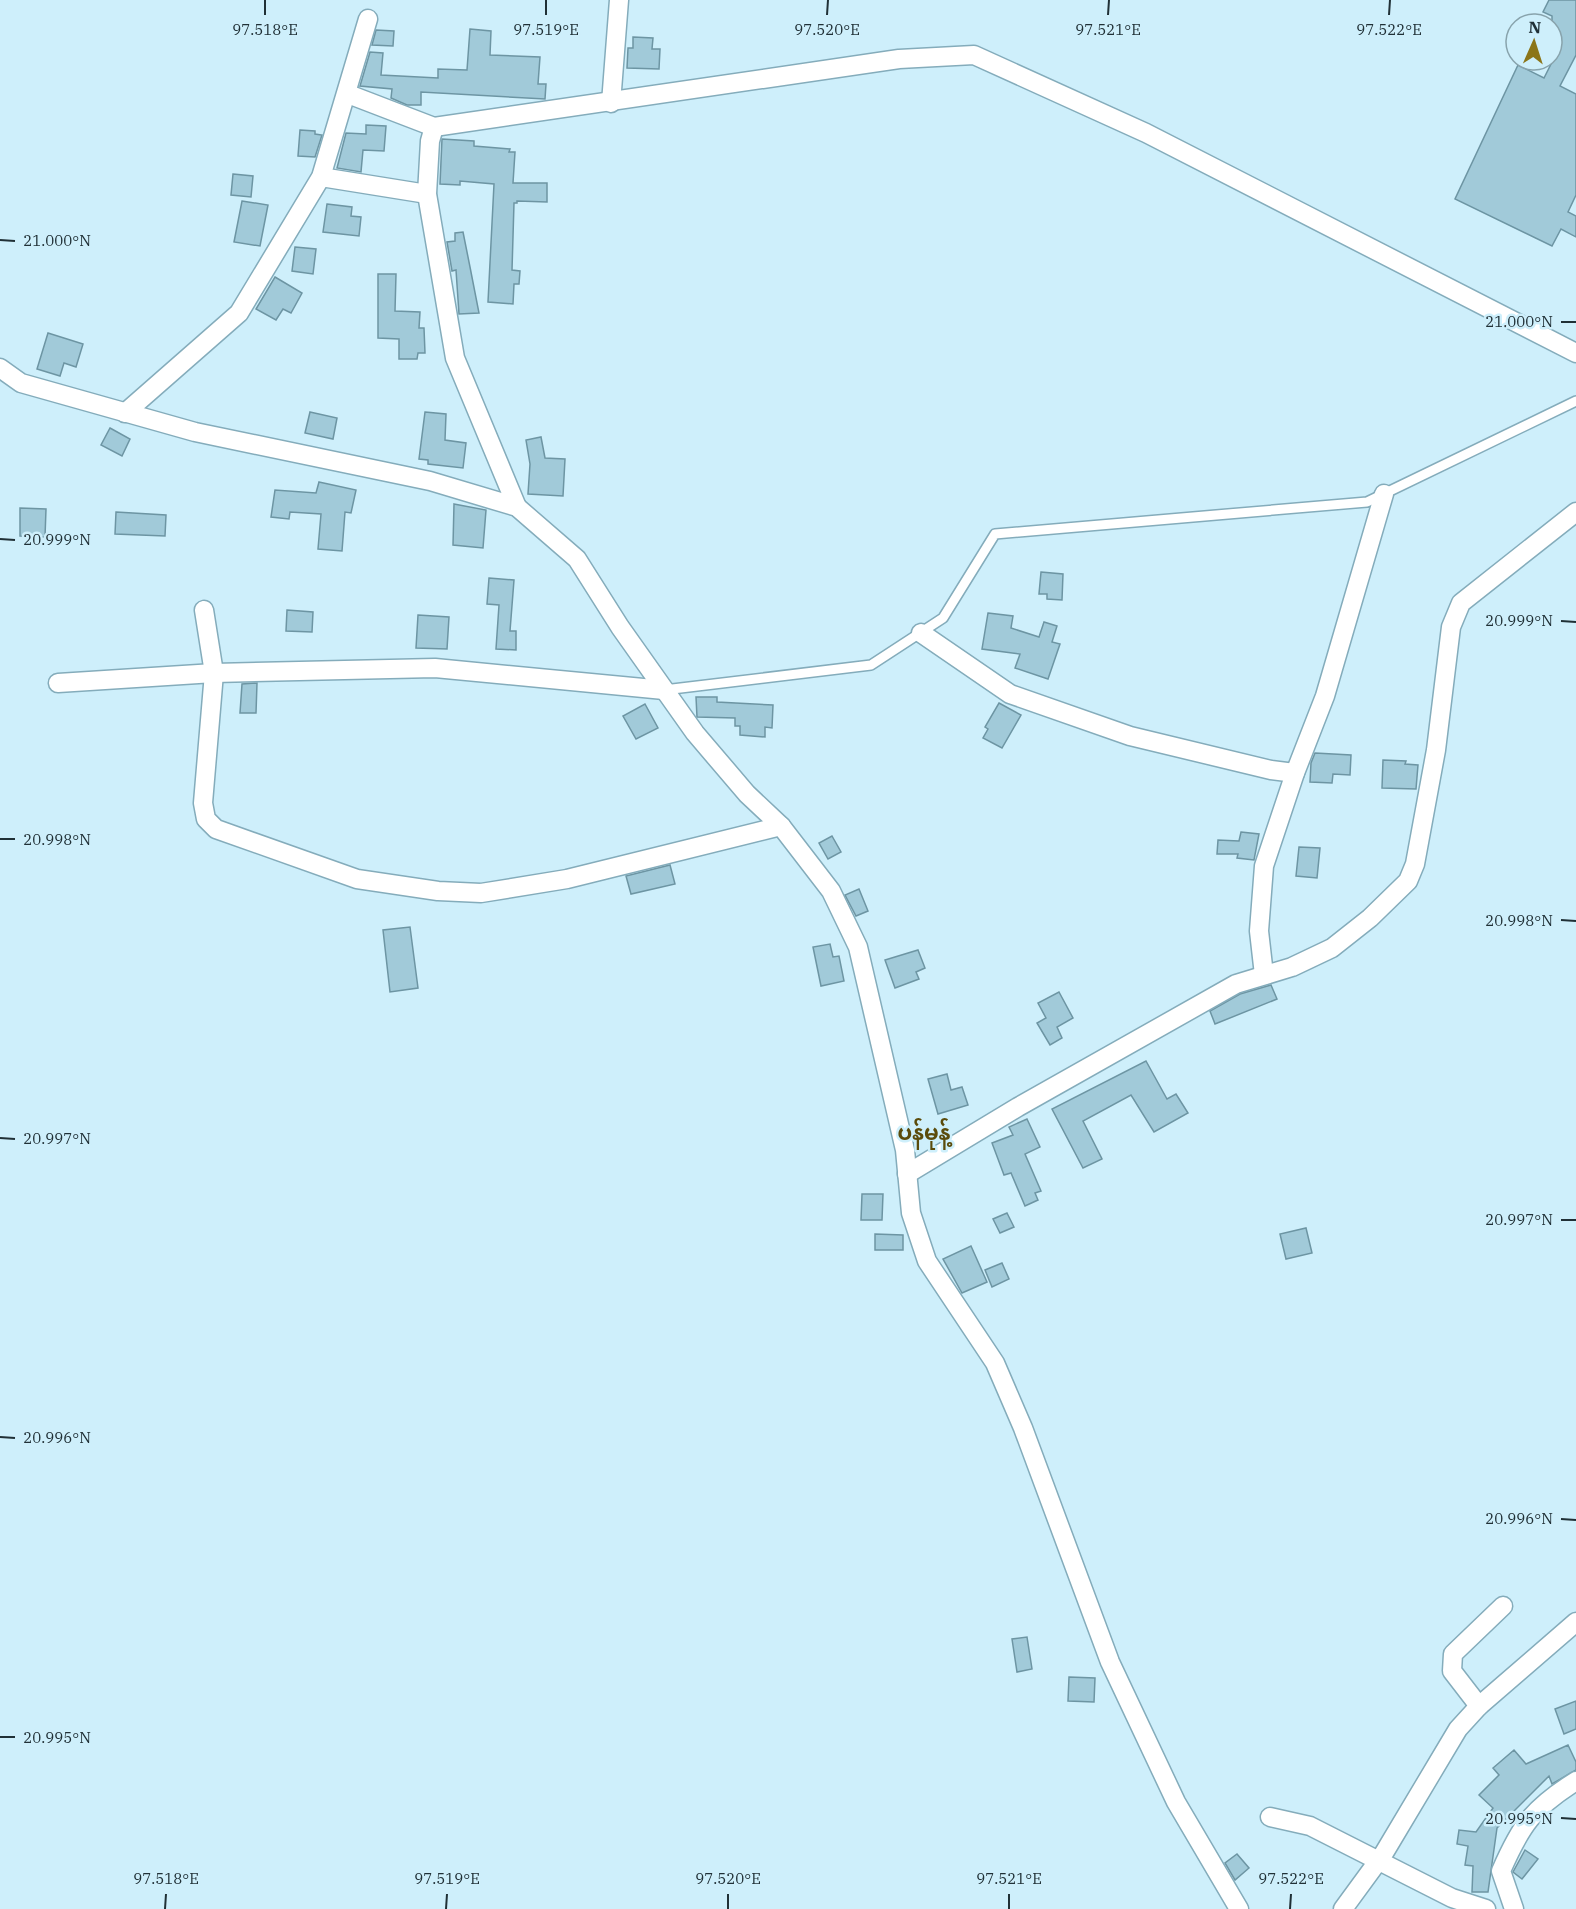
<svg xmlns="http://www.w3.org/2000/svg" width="1576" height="1909" font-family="'IBM Plex Serif','Noto Sans Myanmar',serif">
	<rect width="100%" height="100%" fill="#ceeffb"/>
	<g fill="#a1cad9" stroke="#6d95a3" stroke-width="1.5">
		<path d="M 1549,0 L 1576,0 L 1576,55 L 1560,86 L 1576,94 L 1576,195 L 1568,212 L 1576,216 L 1576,237 L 1561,229 L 1552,246 L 1455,199 L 1518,65 L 1544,78 L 1552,62 L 1552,16 L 1543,12 Z"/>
		<path d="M 470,29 L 491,31 L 490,55 L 540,57 L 538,84 L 546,84 L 545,99 L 421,92 L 421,105 L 407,105 L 391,98 L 392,89 L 360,86 L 370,52 L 383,53 L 381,75 L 438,78 L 438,69 L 467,70 Z"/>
		<path d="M 376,30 L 394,31 L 393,46 L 372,45 Z"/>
		<path d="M 633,37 L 653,38 L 652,49 L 660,49 L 659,69 L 627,68 L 628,48 L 633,48 Z"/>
		<path d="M 366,125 L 386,126 L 384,151 L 363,150 L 361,172 L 337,168 L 346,133 L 366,134 Z"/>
		<path d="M 300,130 L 315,131 L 315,134 L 322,135 L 315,157 L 298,156 Z"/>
		<path d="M 442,139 L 474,141 L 474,146 L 510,149 L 509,152 L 515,152 L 513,183 L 547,183 L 547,202 L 517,201 L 517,203 L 514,203 L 512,270 L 520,271 L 519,284 L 514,284 L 513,304 L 488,302 L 494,184 L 460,181 L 460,185 L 440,184 Z"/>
		<path d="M 233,174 L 253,176 L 251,197 L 231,195 Z"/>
		<path d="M 242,201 L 268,205 L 260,246 L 234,242 Z"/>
		<path d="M 327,204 L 352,207 L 351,216 L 361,217 L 359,236 L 323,232 Z"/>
		<path d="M 463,232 L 470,267 L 479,313 L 459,314 L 456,270 L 452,271 L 447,242 L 455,241 L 455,233 Z"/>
		<path d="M 295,247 L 316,249 L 313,274 L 292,271 Z"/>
		<path d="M 378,274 L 396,274 L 395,311 L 420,312 L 419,328 L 424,328 L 425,353 L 418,353 L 417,359 L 399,359 L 399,339 L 378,338 Z"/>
		<path d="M 275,277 L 302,293 L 291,313 L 283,309 L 276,320 L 256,309 Z"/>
		<path d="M 48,333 L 83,344 L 76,367 L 64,363 L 60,376 L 37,369 Z"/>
		<path d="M 310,412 L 337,418 L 333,439 L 305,433 Z"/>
		<path d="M 425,412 L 446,414 L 445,440 L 466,443 L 463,468 L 428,464 L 428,460 L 419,459 Z"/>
		<path d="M 110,428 L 130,439 L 122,456 L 101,445 Z"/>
		<path d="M 541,437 L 545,458 L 565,459 L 563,496 L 528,494 L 530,464 L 526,440 Z"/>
		<path d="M 319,482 L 356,490 L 351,513 L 345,512 L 342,551 L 318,549 L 321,514 L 290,512 L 289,519 L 271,517 L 275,490 L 316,493 Z"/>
		<path d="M 454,504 L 486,510 L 483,548 L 453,545 Z"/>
		<path d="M 20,508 L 46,509 L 45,537 L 20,536 Z"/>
		<path d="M 116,512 L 166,515 L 165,536 L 115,534 Z"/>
		<path d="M 1041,572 L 1063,574 L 1062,600 L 1047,599 L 1047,594 L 1039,594 Z"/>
		<path d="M 489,578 L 514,580 L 510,631 L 516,631 L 516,650 L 496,649 L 499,605 L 487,604 Z"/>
		<path d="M 287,610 L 313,612 L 312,632 L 286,631 Z"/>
		<path d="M 988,613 L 1013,616 L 1011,628 L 1039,637 L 1044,622 L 1057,626 L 1052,642 L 1060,644 L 1048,679 L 1015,668 L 1020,654 L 982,649 Z"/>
		<path d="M 418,615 L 449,617 L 447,649 L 416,648 Z"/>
		<path d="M 257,683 L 256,713 L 240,713 L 242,684 Z"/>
		<path d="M 696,697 L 717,697 L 717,702 L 773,705 L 772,728 L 765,727 L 765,737 L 740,735 L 740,726 L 735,726 L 735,718 L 697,717 Z"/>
		<path d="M 999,703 L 1021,715 L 1002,748 L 983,738 L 988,729 L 985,727 Z"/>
		<path d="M 645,704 L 658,728 L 636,739 L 623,716 Z"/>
		<path d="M 1315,753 L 1351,755 L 1350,775 L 1333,774 L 1332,783 L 1310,782 L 1311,763 Z"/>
		<path d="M 1383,760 L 1406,761 L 1405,764 L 1418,765 L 1416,789 L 1382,788 Z"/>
		<path d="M 1241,832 L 1259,834 L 1254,860 L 1237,858 L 1238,854 L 1217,854 L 1218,840 L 1239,841 Z"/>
		<path d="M 832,836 L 841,852 L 828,859 L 819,843 Z"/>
		<path d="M 1299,847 L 1320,848 L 1317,878 L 1296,876 Z"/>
		<path d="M 670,865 L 675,884 L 631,894 L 626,876 Z"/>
		<path d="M 859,889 L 868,911 L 856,916 L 845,895 Z"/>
		<path d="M 410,927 L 418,988 L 390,992 L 383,930 Z"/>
		<path d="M 830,944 L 833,957 L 839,956 L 844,981 L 821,986 L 813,947 Z"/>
		<path d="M 918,950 L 925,968 L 916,972 L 919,979 L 895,988 L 885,960 Z"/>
		<path d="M 1271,985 L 1277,999 L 1215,1024 L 1210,1011 L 1240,994 Z"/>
		<path d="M 1059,992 L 1073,1018 L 1057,1027 L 1062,1038 L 1050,1045 L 1037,1023 L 1046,1018 L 1038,1003 Z"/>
		<path d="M 1146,1061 L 1167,1099 L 1176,1094 L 1188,1113 L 1154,1132 L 1131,1095 L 1083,1121 L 1102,1159 L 1083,1168 L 1052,1109 Z"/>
		<path d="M 947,1074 L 951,1090 L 962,1087 L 968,1105 L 938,1114 L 928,1079 Z"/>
		<path d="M 1027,1119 L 1040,1147 L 1025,1154 L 1041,1191 L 1035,1193 L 1038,1200 L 1025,1206 L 1011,1173 L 1004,1175 L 992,1143 L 1013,1135 L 1009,1127 Z"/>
		<path d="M 862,1194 L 883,1194 L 882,1220 L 861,1220 Z"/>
		<path d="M 1007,1213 L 1014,1227 L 1000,1233 L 993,1219 Z"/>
		<path d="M 1306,1228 L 1312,1253 L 1286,1259 L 1280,1234 Z"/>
		<path d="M 875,1234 L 903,1235 L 903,1250 L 875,1250 Z"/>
		<path d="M 971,1246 L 987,1282 L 962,1293 L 943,1259 Z"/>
		<path d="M 1002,1263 L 1009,1279 L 992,1287 L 985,1270 Z"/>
		<path d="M 1027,1637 L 1032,1669 L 1017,1672 L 1012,1639 Z"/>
		<path d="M 1069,1677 L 1095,1678 L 1094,1702 L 1068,1701 Z"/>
		<path d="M 1576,1701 L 1576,1729 L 1564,1734 L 1555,1709 Z"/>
		<path d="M 1568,1745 L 1576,1762 L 1576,1770 L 1552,1784 L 1549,1776 L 1497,1828 L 1488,1892 L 1472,1892 L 1473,1866 L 1465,1865 L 1468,1846 L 1457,1844 L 1459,1830 L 1476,1832 L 1493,1808 L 1479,1795 L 1499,1775 L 1493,1768 L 1514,1750 L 1526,1764 Z"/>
		<path d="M 1525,1850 L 1538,1859 L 1522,1879 L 1513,1872 Z"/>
		<path d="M 1237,1854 L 1249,1868 L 1235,1880 L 1225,1863 Z"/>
	</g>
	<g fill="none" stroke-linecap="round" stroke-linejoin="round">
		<defs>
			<path id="service" d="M 664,690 L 871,665 L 943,618 L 995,534 L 1367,502 L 1576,401"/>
			<g id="minor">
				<path d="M 348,94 L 434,127 L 899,59 L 974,55 L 1146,133 L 1576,353"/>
				<path d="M 611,103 L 619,0"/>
				<path d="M 434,127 L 430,141 L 427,194 L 455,358 L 517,507"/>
				<path d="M 321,177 L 427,194"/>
				<path d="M 0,368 L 21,383 L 195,432 L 430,481 L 517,507 L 577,559 L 620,627 L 695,733 L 747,794 L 781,826 L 831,891 L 858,947 L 905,1150 L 911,1213 L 927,1261 L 995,1363 L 1023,1428 L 1110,1662 L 1176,1802 L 1239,1909"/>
				<path d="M 125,413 L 239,313 L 321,177 L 368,19"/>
				<path d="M 204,610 L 214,673 L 203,803 L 206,819 L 216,829 L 357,879 L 438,891 L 481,893 L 567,879 L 781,826"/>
				<path d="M 921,633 L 1010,694 L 1130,736 L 1271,770 L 1295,773"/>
				<path d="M 58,683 L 214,673 L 435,668 L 664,690"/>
				<path d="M 1264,975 L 1259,931 L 1264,866 L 1295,773 L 1325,696 L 1384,494"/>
				<path d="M 907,1174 L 1018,1107 L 1236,984 L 1292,967 L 1332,948 L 1370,918 L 1408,881 L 1415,864 L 1436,750 L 1451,627 L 1461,603 L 1576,512"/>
				<path d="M 1479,1706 L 1452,1671 L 1453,1654 L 1503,1606"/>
				<path d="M 1270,1817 L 1310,1826 L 1452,1898 L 1486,1909"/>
				<path d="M 1343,1909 L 1384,1853 L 1458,1729 L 1479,1706 L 1576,1622"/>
				<path d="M 1514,1909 L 1501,1871 C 1521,1825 1533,1808 1576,1781"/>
			</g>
		</defs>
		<use href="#service" stroke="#84acbb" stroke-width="12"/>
		<use href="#minor" stroke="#84acbb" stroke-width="21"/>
		<use href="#service" stroke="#fff" stroke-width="9"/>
		<use href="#minor" stroke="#fff" stroke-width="18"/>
	</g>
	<path fill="none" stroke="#203036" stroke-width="2" d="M 265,15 L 265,0M 546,15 L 546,0M 827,15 L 828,0M 1108,15 L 1109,0M 1389,15 L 1390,0M 0,240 L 15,241M 1561,322 L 1576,322M 0,539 L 15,540M 1561,621 L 1576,622M 0,839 L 15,839M 1561,920 L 1576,921M 0,1138 L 15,1139M 1561,1220 L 1576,1220M 0,1437 L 15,1438M 1561,1519 L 1576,1520M 0,1737 L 15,1737M 1561,1818 L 1576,1819M 165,1909 L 166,1894M 446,1909 L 447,1894M 728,1909 L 728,1894M 1009,1909 L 1009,1894M 1290,1909 L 1291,1894"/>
	<g text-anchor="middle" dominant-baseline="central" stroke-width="5" stroke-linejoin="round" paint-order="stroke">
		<g font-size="21" font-weight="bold" fill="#5b4b0b" stroke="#ceeffb">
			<text x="924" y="1132">ပန်မုန့်</text>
		</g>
	</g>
	<g font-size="15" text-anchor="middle" fill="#203036" stroke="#ceeffb" stroke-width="5" stroke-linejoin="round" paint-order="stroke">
		<text x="265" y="35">97.518°E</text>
		<text x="546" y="35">97.519°E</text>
		<text x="827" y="35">97.520°E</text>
		<text x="1108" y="35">97.521°E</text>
		<text x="1389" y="35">97.522°E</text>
		<text x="57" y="246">21.000°N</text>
		<text x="1519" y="327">21.000°N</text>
		<text x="57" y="545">20.999°N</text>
		<text x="1519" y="626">20.999°N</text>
		<text x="57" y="845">20.998°N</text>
		<text x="1519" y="926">20.998°N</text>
		<text x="57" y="1144">20.997°N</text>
		<text x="1519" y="1225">20.997°N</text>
		<text x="57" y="1443">20.996°N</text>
		<text x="1519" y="1524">20.996°N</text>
		<text x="57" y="1743">20.995°N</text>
		<text x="1519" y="1824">20.995°N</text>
		<text x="166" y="1884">97.518°E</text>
		<text x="447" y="1884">97.519°E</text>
		<text x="728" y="1884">97.520°E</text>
		<text x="1009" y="1884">97.521°E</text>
		<text x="1291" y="1884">97.522°E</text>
	</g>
	<g transform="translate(1534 42) rotate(3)"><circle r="28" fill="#ceeffb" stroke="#88a3ac" stroke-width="1.5"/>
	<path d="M0-4.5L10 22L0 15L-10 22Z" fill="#8b7518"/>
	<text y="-9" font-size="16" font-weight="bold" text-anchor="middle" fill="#203036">N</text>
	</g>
</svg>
